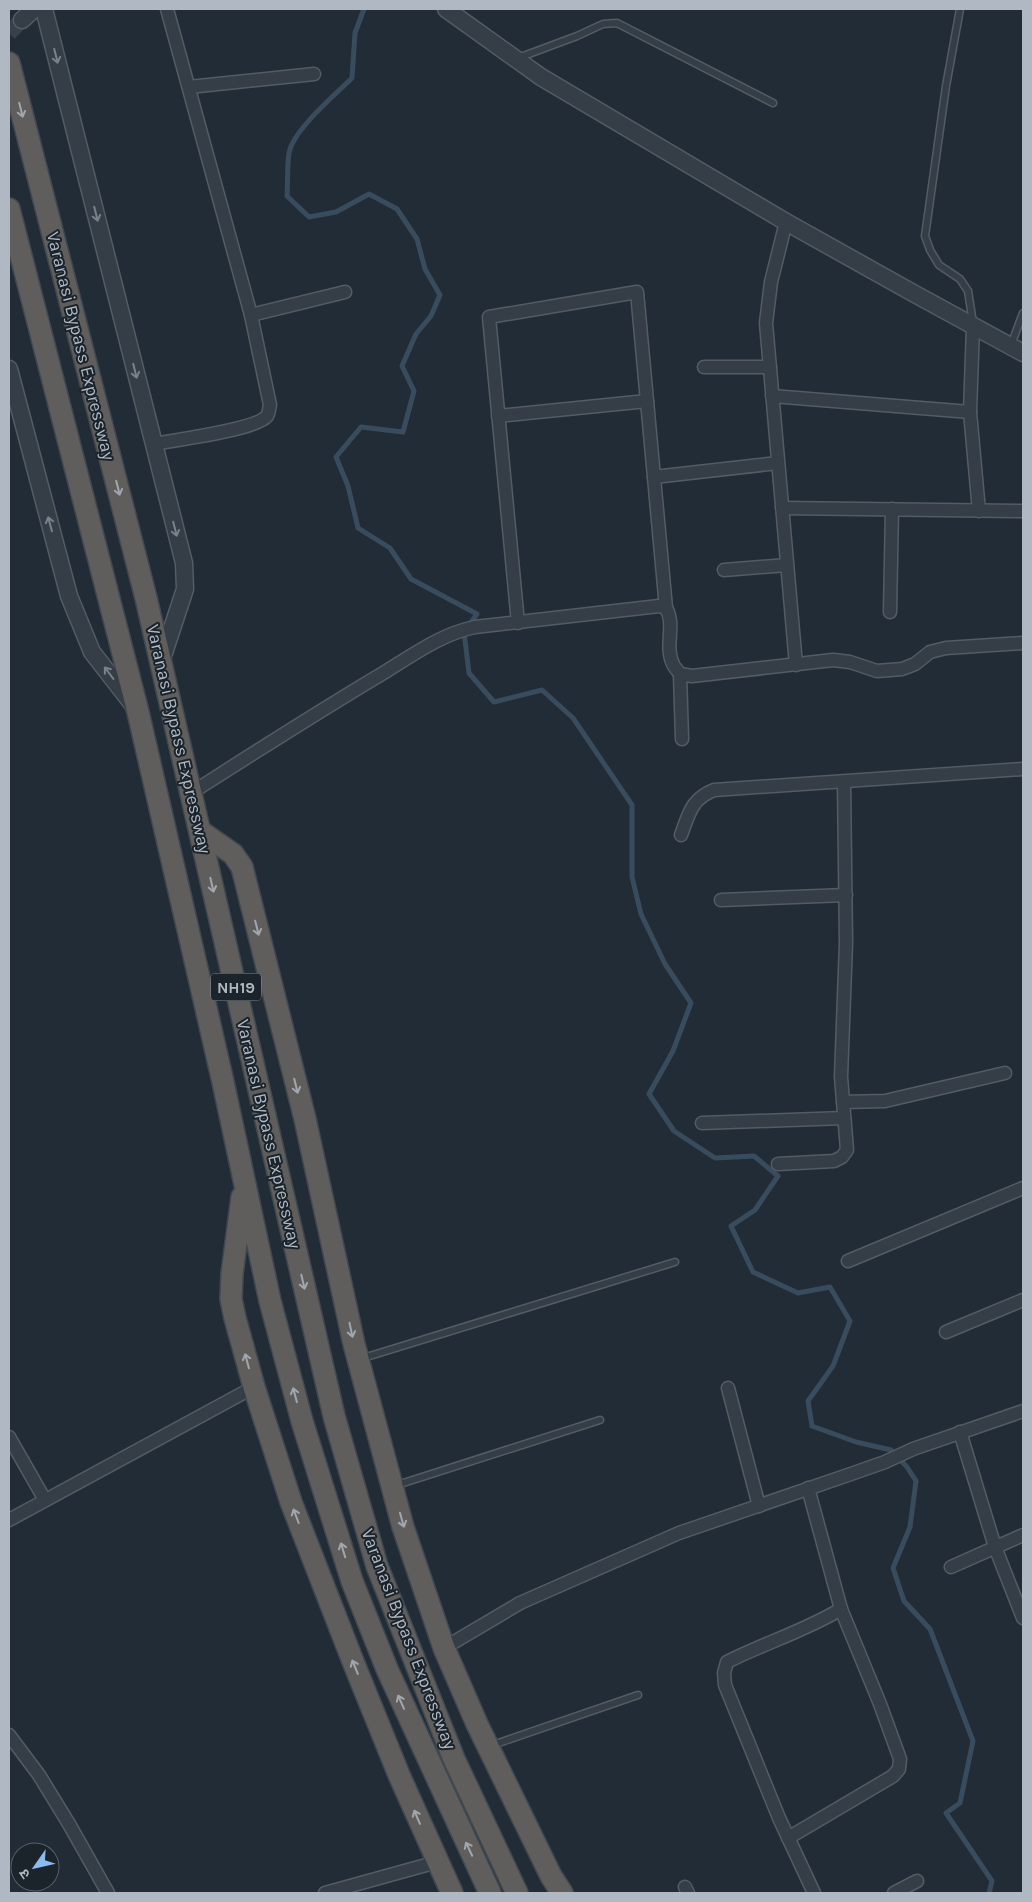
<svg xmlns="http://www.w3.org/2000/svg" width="1032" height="1902" font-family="Karla,'Noto Sans Devanagari',sans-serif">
	<rect width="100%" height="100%" fill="#222c36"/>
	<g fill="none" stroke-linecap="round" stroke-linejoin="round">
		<path stroke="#394c5e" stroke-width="5" d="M 364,9 L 355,33 L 352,78 C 335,95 293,130 289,153 C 287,167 288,182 287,196 L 309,217 L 336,212 L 369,194 L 397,209 L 417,239 L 425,269 L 440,295 L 431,316 L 416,334 L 402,366 L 414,391 L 403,432 L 361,427 L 336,457 L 348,486 L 358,528 L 390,548 L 411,579 L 477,614 L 464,632 L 469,673 L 494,702 L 542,690 L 573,718 L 632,805 L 632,877 L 641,914 L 665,964 L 691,1003 L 673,1051 L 649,1094 L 674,1131 L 715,1158 L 754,1156 L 778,1176 L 755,1210 L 731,1226 L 753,1272 L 798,1293 L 830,1287 L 850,1321 L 833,1366 L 808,1401 L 812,1426 L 856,1442 L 891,1450 L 907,1467 L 916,1481 L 910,1527 L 893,1568 L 904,1601 L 930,1629 L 973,1741 L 960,1803 L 946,1813 L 992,1881 L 989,1893"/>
		<path stroke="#37414b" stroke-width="16" stroke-dasharray="16 8" stroke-linecap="butt" d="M 9,33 L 22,20"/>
		<defs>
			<g id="service">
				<path d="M 960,9 L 946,86 L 925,236 L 930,250 L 939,265 L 960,279 L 968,291 L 973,323"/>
				<path d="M 518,58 L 577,36 L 603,24 L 617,23 L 773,103"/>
				<path d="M 1011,345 L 1023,313"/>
				<path d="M 360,1359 L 675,1262"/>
				<path d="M 394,1486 L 600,1420"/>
				<path d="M 490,1746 L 638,1695"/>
			</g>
			<g id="minor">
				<path d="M 167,9 L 251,315 L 345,292"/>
				<path d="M 189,87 L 314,74"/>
				<path d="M 786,222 L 771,282 L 766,323 L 796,665"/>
				<path d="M 973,326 L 970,412 L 979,511"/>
				<path d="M 704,367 L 770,367"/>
				<path d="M 772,396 L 970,412"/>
				<path d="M 498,416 L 647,401"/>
				<path d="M 154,444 C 174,440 256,430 267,416 C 269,414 269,408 270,405 L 251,315"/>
				<path d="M 654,477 L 778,463"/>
				<path d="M 782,508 L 1023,511"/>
				<path d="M 724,570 L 787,565"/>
				<path d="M 890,612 L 892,509"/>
				<path d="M 518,623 L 489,317 L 637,292 L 666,608"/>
				<path d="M 680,674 L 682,739"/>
				<path d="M 191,793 C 254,753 316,713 380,675 C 410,657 440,634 475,627 L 659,606 L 666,608 C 676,625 664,646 673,664 C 674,667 678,671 680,674 L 692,676 L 833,660 L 850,662 L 877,671 L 902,669 L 915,664 L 930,652 L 946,648 L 1023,643"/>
				<path d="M 681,835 C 689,814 691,799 714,790 L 1023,769"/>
				<path d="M 721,900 L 846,895"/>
				<path d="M 843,1102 L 885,1101 L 1005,1073"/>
				<path d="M 702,1123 L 844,1118"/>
				<path d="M 778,1164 L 834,1161 L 842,1157 L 847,1150 L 841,1077 L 846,943 L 844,782"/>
				<path d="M 848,1261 L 1023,1188"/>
				<path d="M 946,1332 L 1023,1300"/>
				<path d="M 728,1388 L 759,1506"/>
				<path d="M 960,1432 L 995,1547 L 1023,1618"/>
				<path d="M 9,1437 L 45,1500"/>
				<path d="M 9,1520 L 254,1387"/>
				<path d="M 951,1567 L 1023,1535"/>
				<path d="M 444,1648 L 520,1603 L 679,1533 L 848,1475 L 885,1462 L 913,1449 L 1023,1411"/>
				<path d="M 9,1735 L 39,1775 L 69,1824 L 108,1893"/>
				<path d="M 788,1838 L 893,1776 L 899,1769 L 900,1759 L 880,1704 L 841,1609 L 808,1488"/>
				<path d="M 685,1887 L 688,1893"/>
				<path d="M 325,1893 L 437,1862"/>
				<path d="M 814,1893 L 779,1818 L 725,1685 L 724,1673 L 727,1662 C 764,1643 805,1631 841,1609"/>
				<path d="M 894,1893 L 917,1881"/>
			</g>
			<g id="tertiary">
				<path d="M 44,9 L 184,563 L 185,589 L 161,662"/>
				<path d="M 446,9 L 541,77 L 786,222 L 913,293 L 1023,353"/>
				<path d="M 22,20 L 34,9"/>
				<path d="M 9,369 L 69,596 L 92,652 L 134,706"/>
			</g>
			<g id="trunk">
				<path d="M 9,63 L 146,598 L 334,1416 L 377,1566 L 454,1759 L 517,1893"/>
				<path d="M 9,209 L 138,712 L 223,1082 L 270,1301 L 302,1421 L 352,1581 L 387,1669 L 490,1893"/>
				<path d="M 200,831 L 233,854 L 242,867 L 305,1119 L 354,1344 L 403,1527 L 444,1648 L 477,1724 L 551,1876 L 562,1893"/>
				<path d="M 242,1197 L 232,1274 L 231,1299 L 235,1318 L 254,1387 L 291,1502 L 354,1664 L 399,1775 L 452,1893"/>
			</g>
		</defs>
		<use href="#service" stroke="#535c64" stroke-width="9"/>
		<use href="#minor" stroke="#535c64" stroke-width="15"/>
		<use href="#tertiary" stroke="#535c64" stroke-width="19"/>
		<use href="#trunk" stroke="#404951" stroke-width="24"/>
		<use href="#service" stroke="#353e46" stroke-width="6"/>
		<use href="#minor" stroke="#353e46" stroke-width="12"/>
		<use href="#tertiary" stroke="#353e46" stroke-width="16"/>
		<use href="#trunk" stroke="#605e5c" stroke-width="21"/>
	</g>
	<defs><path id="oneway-shaft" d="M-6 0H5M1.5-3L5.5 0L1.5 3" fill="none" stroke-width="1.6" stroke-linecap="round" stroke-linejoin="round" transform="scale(1.25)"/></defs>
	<g stroke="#79828b">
		<use href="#oneway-shaft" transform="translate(56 56) rotate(76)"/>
		<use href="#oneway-shaft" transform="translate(96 214) rotate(76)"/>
		<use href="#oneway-shaft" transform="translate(135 371) rotate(76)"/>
		<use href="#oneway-shaft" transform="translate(50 524) rotate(-105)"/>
		<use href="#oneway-shaft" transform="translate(175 529) rotate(76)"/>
		<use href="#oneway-shaft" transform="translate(109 673) rotate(-127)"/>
	</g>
	<g stroke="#a0a7ae">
		<use href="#oneway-shaft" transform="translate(21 110) rotate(76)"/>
		<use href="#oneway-shaft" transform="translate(118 488) rotate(76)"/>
		<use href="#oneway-shaft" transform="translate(212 885) rotate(77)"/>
		<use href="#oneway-shaft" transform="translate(257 928) rotate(76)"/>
		<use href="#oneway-shaft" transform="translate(296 1086) rotate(76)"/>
		<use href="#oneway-shaft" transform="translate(303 1282) rotate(77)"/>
		<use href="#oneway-shaft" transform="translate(351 1330) rotate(78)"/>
		<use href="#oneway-shaft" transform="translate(247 1361) rotate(-105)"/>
		<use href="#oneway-shaft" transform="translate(295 1395) rotate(-105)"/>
		<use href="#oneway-shaft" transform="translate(296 1516) rotate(-111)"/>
		<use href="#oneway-shaft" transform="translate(402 1520) rotate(74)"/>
		<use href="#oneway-shaft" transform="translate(343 1550) rotate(-107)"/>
		<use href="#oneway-shaft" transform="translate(355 1667) rotate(-112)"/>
		<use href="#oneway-shaft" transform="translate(401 1702) rotate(-114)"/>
		<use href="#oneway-shaft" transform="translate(417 1817) rotate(-113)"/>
		<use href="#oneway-shaft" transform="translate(469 1849) rotate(-115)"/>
	</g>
	<g text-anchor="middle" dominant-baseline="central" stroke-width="4" stroke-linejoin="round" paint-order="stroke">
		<rect fill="#1b232b" stroke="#838c95" stroke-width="1" x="211" y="973.5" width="50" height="27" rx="4"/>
		<g font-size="16" font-weight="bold" fill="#b0b9c3">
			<text x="236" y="987">NH19</text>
		</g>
		<g font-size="18" fill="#b0b9c3" stroke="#1b232b">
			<text transform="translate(81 346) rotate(76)">Varanasi Bypass Expressway</text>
			<text transform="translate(179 739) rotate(77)">Varanasi Bypass Expressway</text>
			<text transform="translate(269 1134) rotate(77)">Varanasi Bypass Expressway</text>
			<text transform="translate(409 1639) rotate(69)">Varanasi Bypass Expressway</text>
		</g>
	</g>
	<rect width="1032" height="1902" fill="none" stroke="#b0b9c3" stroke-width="20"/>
	<g transform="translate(35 1867) rotate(236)"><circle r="24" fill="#1b232b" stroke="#575f68"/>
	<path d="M0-4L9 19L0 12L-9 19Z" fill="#8abaee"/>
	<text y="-8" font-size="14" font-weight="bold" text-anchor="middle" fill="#b0b9c3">उ</text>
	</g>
</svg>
